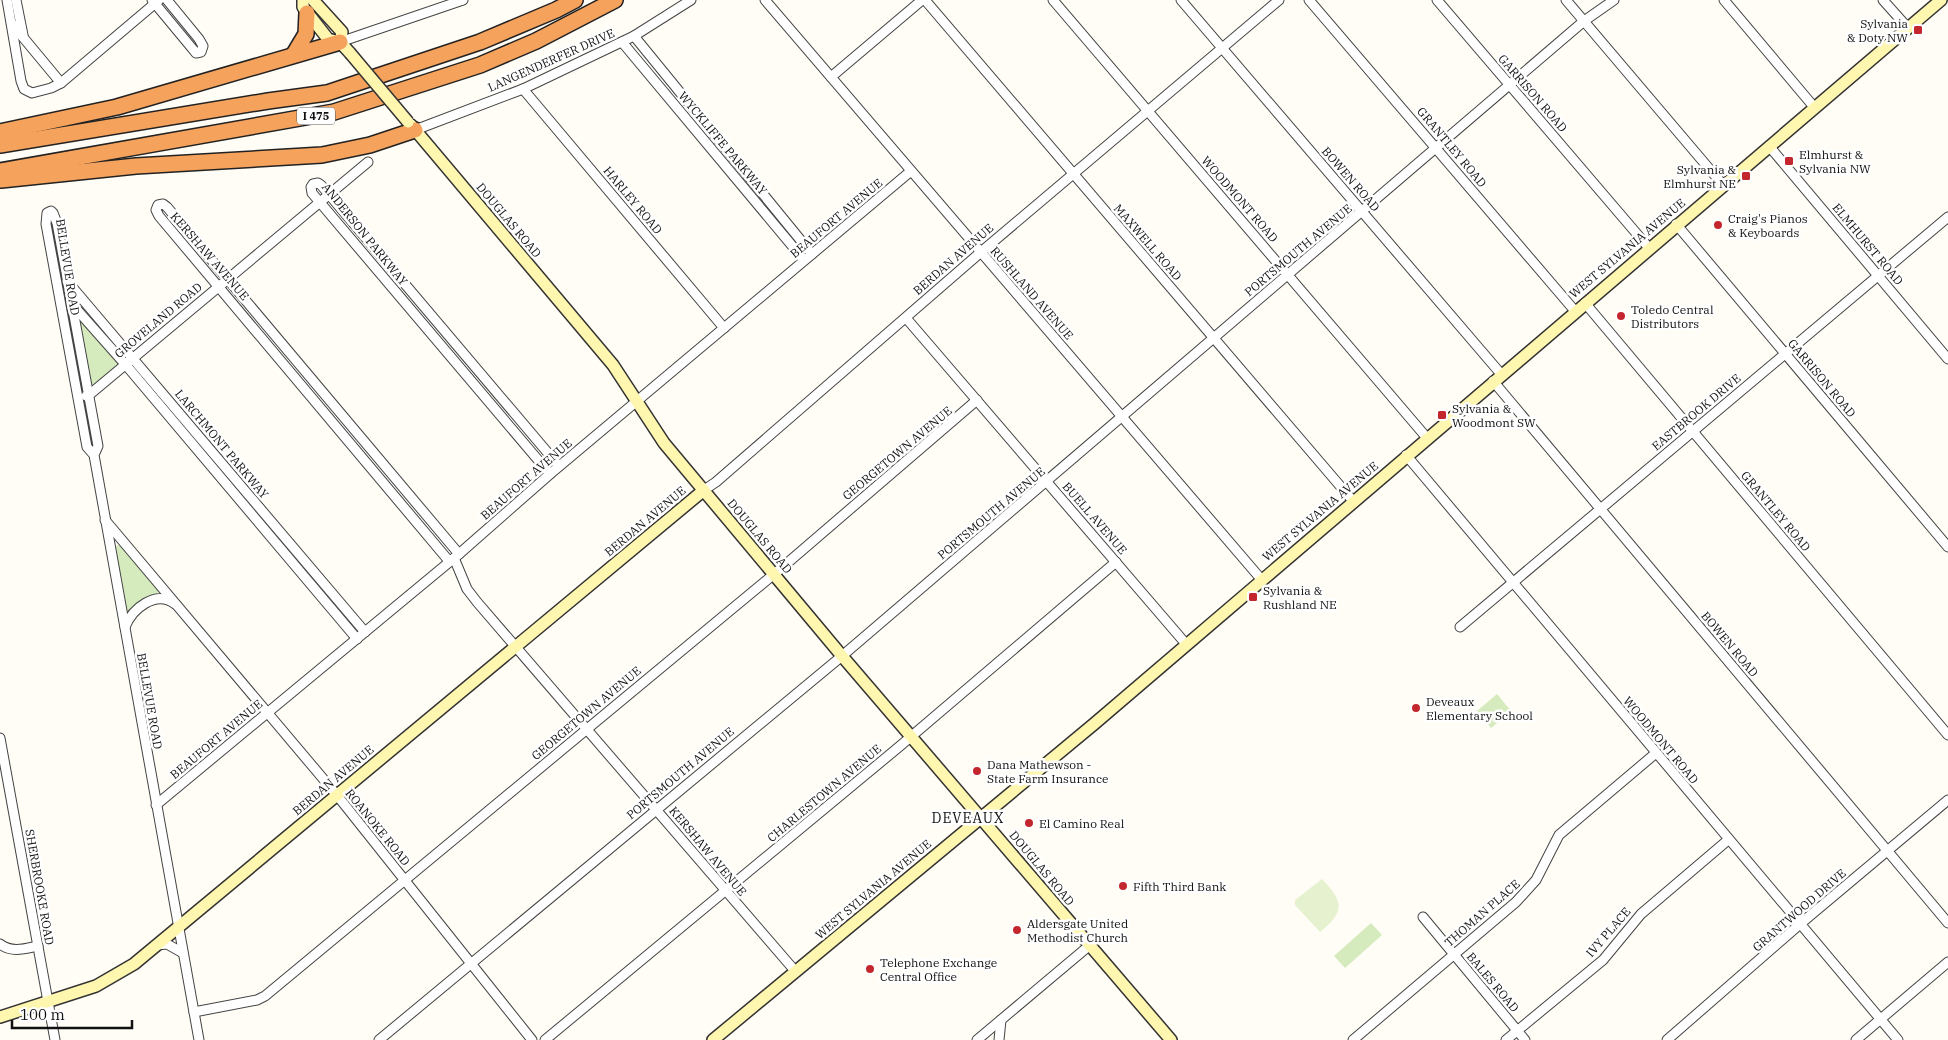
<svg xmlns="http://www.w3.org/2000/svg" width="1948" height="1040" font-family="'IBM Plex Serif',serif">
	<rect width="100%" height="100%" fill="#fffdf5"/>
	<g fill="#d5ebbd">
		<path d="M 78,318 L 81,318 L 122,364 L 90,392 Z"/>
		<path d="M 118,545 L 121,545 L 159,592 L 155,597 L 138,603 L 125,614 L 114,548 Z"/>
		<path d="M 1497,694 L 1511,711 L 1491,728 L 1477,711 Z"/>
		<path d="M 1371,923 L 1382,935 L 1345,968 L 1334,956 Z"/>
	</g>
	<path fill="#e6f2cf" d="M 1322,879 C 1343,901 1346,911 1320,932 L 1295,905 L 1295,900 Z"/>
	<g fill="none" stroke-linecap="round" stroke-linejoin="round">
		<defs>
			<g id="street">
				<path d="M 7,0 L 21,81 L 24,89 L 32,93 L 51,88 L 61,83 L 159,0"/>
				<path d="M 16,0 L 23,35"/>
				<path d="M 152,0 L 191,47 L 196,53 L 201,52 L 203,46 L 199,39 L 167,0"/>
				<path d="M 765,0 L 1261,579"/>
				<path d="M 925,0 L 1353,501"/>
				<path d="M 1053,0 L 1427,438"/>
				<path d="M 1181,0 L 1501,374"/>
				<path d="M 1309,0 L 1575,311"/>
				<path d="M 1437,0 L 1649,248"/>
				<path d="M 1566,0 L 1723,185"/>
				<path d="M 1724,0 L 1814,107"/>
				<path d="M 1883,0 L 1908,28"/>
				<path d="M 12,24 L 61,83"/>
				<path d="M 634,36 L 812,254"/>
				<path d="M 340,42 L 463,0"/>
				<path d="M 622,42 L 804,260"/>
				<path d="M 831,77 L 922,0"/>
				<path d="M 523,89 L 724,328"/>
				<path d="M 415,130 L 523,89 L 634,36 L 691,0"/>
				<path d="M 1769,146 L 1948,359"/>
				<path d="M 1676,224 L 1948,547"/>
				<path d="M 67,281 L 365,632"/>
				<path d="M 71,303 L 125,364 L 357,639"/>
				<path d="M 1585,303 L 1948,735"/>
				<path d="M 906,318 L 1186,644"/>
				<path d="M 1493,381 L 1948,923"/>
				<path d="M 86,396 L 89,395 L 368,162"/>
				<path d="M 94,455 L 98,446 L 57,223 L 53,213 L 51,211 L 47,213 L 46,224 L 87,447 L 94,455 L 199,1040"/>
				<path d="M 1406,455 L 1898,1040"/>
				<path d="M 550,474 L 312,193 L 311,187 L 313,184 L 318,183 L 321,185 L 559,466"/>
				<path d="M 704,490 L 716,482 L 981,252 L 1279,0"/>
				<path d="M 105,520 L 336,794 L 532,1040"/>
				<path d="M 454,558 L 467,589 L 477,602 L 796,972"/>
				<path d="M 449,561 L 159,216 L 156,210 L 158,205 L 163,204 L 167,207 L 459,554"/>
				<path d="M 125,627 C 132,609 156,589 175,604"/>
				<path d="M 1460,627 L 1948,217"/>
				<path d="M 0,738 L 55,1040"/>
				<path d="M 156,805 L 459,554 L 550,474 L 911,171"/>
				<path d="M 1423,917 L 1525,1040"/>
				<path d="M 0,944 C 12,953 24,949 38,946"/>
				<path d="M 157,945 L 167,944 L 183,953"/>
				<path d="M 194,1012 L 257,1000 L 265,996 L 785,565 L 977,400"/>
				<path d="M 379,1040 L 842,656 L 1584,21 L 1614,0"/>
				<path d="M 545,1040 L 900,746 L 1116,562"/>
				<path d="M 977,1040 L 1090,945"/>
				<path d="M 999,1040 L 1001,1020"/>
				<path d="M 1353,1040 L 1516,902 L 1536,880 L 1559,835 L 1656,753"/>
				<path d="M 1506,1040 L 1603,960 L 1641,914 L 1728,840"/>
				<path d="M 1667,1040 L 1800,924 L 1948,800"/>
				<path d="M 1856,1040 L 1948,962"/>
			</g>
			<g id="secondary">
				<path d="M 303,0 L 303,7 L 328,39 L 340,42 L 350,53"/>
				<path d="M 313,0 L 342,32 L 340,42"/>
				<path d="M 411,125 L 613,365 L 664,443 L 842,656 L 1171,1040"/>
				<path d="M 0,1017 L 96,986 L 134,964 L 704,490"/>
				<path d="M 713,1040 L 1094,724 L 1941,0"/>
			</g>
			<g id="highway">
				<path d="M 294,54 L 306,34 L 307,13"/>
				<path d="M 0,132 L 117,107 L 340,42"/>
				<path d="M 0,145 L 268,101 L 327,93 L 480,42 L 556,10 L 575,0"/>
				<path d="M 0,171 L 334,112 L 480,65 L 536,41 L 615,0"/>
				<path d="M 1,180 L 136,166 L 322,155 L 370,145 L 415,130"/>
			</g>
		</defs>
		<use href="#street" stroke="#444" stroke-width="11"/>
		<use href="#secondary" stroke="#333" stroke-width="14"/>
		<use href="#highway" stroke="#222" stroke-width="18"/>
		<use href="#street" stroke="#fff" stroke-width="9"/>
		<use href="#secondary" stroke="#fff6b0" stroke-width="11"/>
		<use href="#highway" stroke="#f5a25d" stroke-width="15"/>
		<defs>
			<path id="secondary-bridge" d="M 350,53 L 408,122"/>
		</defs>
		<use href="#secondary-bridge" stroke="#333" stroke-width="14" stroke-linecap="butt"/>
		<use href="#secondary-bridge" stroke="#fff6b0" stroke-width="11"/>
	</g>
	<g fill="#c4262e" stroke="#fff" stroke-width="2">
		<rect x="1913" y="25" width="10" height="10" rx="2.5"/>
		<rect x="1784" y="156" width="10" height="10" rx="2.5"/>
		<rect x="1741" y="171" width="10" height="10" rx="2.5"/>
		<circle cx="1718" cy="225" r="5"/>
		<circle cx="1621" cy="316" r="5"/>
		<rect x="1437" y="410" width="10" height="10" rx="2.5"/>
		<rect x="1248" y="592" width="10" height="10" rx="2.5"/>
		<circle cx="1416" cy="708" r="5"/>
		<circle cx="977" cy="771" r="5"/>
		<circle cx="1029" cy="823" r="5"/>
		<circle cx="1123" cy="886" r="5"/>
		<circle cx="1017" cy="930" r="5"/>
		<circle cx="870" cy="969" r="5"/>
	</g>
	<g text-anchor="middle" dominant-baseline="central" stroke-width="5" stroke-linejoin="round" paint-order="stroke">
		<rect fill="#fff" stroke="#585858" stroke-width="1" x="297" y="107.5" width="38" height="17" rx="4"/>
		<g font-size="11" font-weight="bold" fill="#111">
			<text x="316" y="116">I 475</text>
		</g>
		<g font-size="12" fill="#111" stroke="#fff" text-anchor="start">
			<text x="1908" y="23" text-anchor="end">Sylvania<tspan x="1908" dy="14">&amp; Doty NW</tspan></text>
			<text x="1799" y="154">Elmhurst &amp;<tspan x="1799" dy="14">Sylvania NW</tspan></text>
			<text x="1736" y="169" text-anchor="end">Sylvania &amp;<tspan x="1736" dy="14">Elmhurst NE</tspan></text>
			<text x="1728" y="218">Craig's Pianos<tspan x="1728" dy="14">&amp; Keyboards</tspan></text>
			<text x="1631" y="309">Toledo Central<tspan x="1631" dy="14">Distributors</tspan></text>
			<text x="1452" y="408">Sylvania &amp;<tspan x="1452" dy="14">Woodmont SW</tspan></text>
			<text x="1263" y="590">Sylvania &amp;<tspan x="1263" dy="14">Rushland NE</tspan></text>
			<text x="1426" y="701">Deveaux<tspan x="1426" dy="14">Elementary School</tspan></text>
			<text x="987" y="764">Dana Mathewson -<tspan x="987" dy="14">State Farm Insurance</tspan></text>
			<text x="1039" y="823">El Camino Real</text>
			<text x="1133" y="886">Fifth Third Bank</text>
			<text x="1027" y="923">Aldersgate United<tspan x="1027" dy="14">Methodist Church</tspan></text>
			<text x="880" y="962">Telephone Exchange<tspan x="880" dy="14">Central Office</tspan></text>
		</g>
		<g font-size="12" fill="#111" stroke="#fff">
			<text transform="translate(551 60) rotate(-24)">LANGENDERFER DRIVE</text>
			<text transform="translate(1533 93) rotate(49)">GARRISON ROAD</text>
			<text transform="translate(723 143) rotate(50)">WYCKLIFFE PARKWAY</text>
			<text transform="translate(1452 147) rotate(50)">GRANTLEY ROAD</text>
			<text transform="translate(1351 179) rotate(49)">BOWEN ROAD</text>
			<text transform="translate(1240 199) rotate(49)">WOODMONT ROAD</text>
			<text transform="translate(633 200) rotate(50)">HARLEY ROAD</text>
			<text transform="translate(836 218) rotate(-40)">BEAUFORT AVENUE</text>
			<text transform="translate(509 220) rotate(50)">DOUGLAS ROAD</text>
			<text transform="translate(365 234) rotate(51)">ANDERSON PARKWAY</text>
			<text transform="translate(1148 242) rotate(49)">MAXWELL ROAD</text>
			<text transform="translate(1868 244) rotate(50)">ELMHURST ROAD</text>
			<text transform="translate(1627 248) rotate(-40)">WEST SYLVANIA AVENUE</text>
			<text transform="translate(1298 250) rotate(-40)">PORTSMOUTH AVENUE</text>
			<text transform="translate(210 256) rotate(49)">KERSHAW AVENUE</text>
			<text transform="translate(953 259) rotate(-41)">BERDAN AVENUE</text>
			<text transform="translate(68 267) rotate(81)">BELLEVUE ROAD</text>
			<text transform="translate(1032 293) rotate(49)">RUSHLAND AVENUE</text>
			<text transform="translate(158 320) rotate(-40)">GROVELAND ROAD</text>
			<text transform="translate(1822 378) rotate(50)">GARRISON ROAD</text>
			<text transform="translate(1696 412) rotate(-40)">EASTBROOK DRIVE</text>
			<text transform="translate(222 444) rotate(50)">LARCHMONT PARKWAY</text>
			<text transform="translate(897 453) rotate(-40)">GEORGETOWN AVENUE</text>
			<text transform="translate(526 479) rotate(-41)">BEAUFORT AVENUE</text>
			<text transform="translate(1320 511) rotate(-40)">WEST SYLVANIA AVENUE</text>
			<text transform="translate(1776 511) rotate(50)">GRANTLEY ROAD</text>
			<text transform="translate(991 513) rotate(-40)">PORTSMOUTH AVENUE</text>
			<text transform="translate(1095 518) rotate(49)">BUELL AVENUE</text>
			<text transform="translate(645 521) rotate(-40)">BERDAN AVENUE</text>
			<text transform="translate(760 536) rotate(50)">DOUGLAS ROAD</text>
			<text transform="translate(1730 644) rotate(50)">BOWEN ROAD</text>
			<text transform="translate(150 701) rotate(80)">BELLEVUE ROAD</text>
			<text transform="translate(586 713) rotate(-40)">GEORGETOWN AVENUE</text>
			<text transform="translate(216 739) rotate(-40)">BEAUFORT AVENUE</text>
			<text transform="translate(1661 740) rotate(50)">WOODMONT ROAD</text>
			<text transform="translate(680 773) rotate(-40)">PORTSMOUTH AVENUE</text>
			<text transform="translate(333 780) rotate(-40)">BERDAN AVENUE</text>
			<text transform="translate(824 793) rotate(-40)">CHARLESTOWN AVENUE</text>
			<text transform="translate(378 827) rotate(51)">ROANOKE ROAD</text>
			<text transform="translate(708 851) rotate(50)">KERSHAW AVENUE</text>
			<text transform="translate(1042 868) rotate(50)">DOUGLAS ROAD</text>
			<text transform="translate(40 887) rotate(80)">SHERBROOKE ROAD</text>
			<text transform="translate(873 889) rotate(-40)">WEST SYLVANIA AVENUE</text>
			<text transform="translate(1799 910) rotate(-41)">GRANTWOOD DRIVE</text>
			<text transform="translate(1482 913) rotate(-41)">THOMAN PLACE</text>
			<text transform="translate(1608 932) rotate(-49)">IVY PLACE</text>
			<text transform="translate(1493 982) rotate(50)">BALES ROAD</text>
		</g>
		<g font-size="14" letter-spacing="1" fill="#111" stroke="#fff">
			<text x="968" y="818">DEVEAUX</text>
		</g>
	</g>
	<path d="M12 1020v8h120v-8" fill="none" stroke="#111111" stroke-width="2.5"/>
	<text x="20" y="1020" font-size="15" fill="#111111" stroke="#ffffff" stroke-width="4" paint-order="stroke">100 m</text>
</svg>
